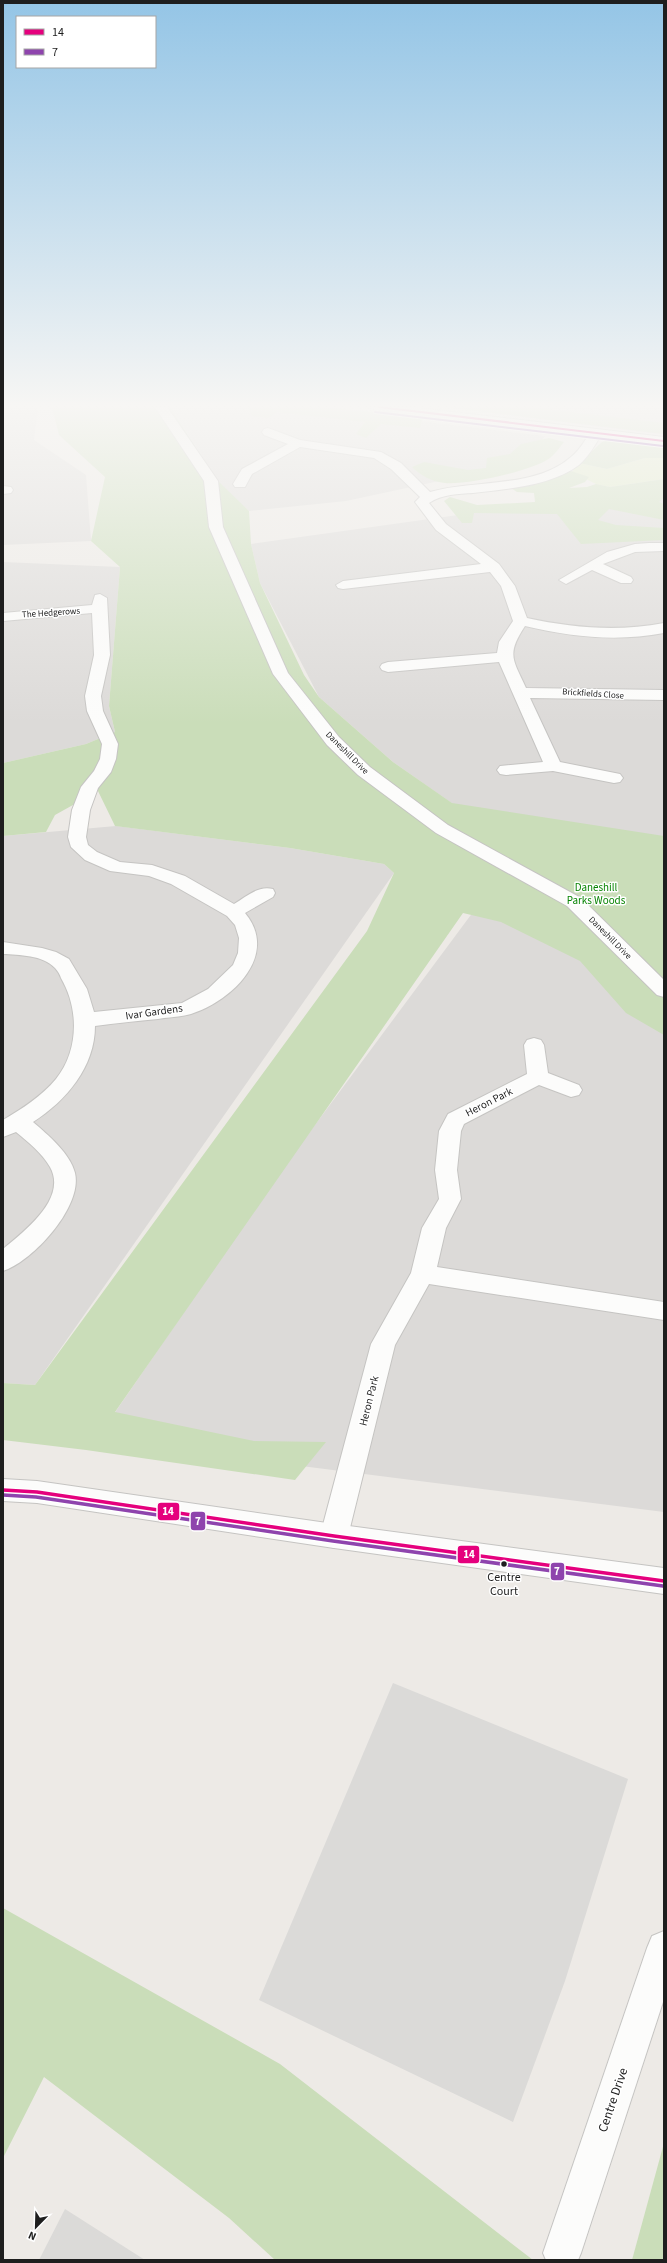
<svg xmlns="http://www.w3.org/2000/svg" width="667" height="2263" font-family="'Source Sans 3',sans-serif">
	<rect width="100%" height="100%" fill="#edeae6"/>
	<g fill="#dcdad8">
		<path d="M 3,407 L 38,407 L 34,440 L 86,475 L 91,541 L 3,545 Z"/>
		<path d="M 170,407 L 299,407 L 545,436 L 527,462 L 346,501 L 249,511 L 222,487 Z"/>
		<path d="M 445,407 L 664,407 L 664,434 L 649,433 Z"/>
		<path d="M 664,489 L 664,1512 L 96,1440 L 286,1164 L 519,850 L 393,762 L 319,697 L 260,583 L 251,544 L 508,508 Z"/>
		<path d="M 3,562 L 120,567 L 109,706 L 115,732 L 86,744 L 3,763 Z"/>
		<path d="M 116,826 L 290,848 L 384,864 L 394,873 L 35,1385 L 3,1383 L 3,836 Z"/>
	</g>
	<g fill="#dbdad8">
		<path d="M 393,1683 L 628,1779 L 565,1981 L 513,2122 L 259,2000 Z"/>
		<path d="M 65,2209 L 145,2260 L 39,2260 Z"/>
	</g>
	<path fill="#deecc2" d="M 645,458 L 664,458 L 664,479 L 610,487 L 596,484 L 572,472 L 579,463 L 607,469 Z"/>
	<g fill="#caddb9">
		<path d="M 52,407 L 170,407 L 216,479 L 249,511 L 251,544 L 260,583 L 304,675 L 319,697 L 393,762 L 452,803 L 664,836 L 664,1035 L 626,1013 L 580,961 L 501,922 L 463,913 L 115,1412 L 254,1441 L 326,1442 L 295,1480 L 86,1450 L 3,1440 L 3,1383 L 35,1385 L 367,931 L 394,873 L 384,864 L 290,848 L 115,826 L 98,791 L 55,815 L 46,832 L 3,836 L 3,763 L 86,744 L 115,732 L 109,706 L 120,567 L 91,541 L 105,477 L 59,435 Z"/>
		<path d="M 248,407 L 323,407 L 423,417 L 420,428 L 381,424 L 366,438 L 356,434 L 365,422 L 277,412 L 268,418 L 252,416 Z"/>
		<path d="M 444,407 L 530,407 L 664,423 L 664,434 Z"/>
		<path d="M 549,438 L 564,442 C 560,447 555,454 550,458 C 533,471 466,485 445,483 C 432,482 420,475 412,467 L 424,462 L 468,470 L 486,468 L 487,458 L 510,454 L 521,444 Z"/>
		<path d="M 613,439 L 664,445 L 664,458 L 645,458 L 607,469 L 579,463 L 602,442 Z"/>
		<path d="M 568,470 L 589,477 L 585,482 L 569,488 L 587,487 L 596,484 L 610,487 L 664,479 L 664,498 L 659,502 L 664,504 L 664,520 L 609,509 L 598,520 L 616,525 L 664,528 L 664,540 L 581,544 L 557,514 L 474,513 L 472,523 L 462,523 L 444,501 L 450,497 L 477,505 L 535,502 L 534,493 L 517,492 L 511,488 Z"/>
		<path d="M 3,1908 L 280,2064 L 533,2260 L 275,2260 L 229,2218 L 44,2077 L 3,2158 Z"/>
		<path d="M 664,2143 L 664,2260 L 632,2260 Z"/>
	</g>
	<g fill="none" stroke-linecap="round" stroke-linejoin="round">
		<defs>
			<g id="minor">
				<path d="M 155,407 L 167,407 L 218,481 L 223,527 L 288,673 L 339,737 L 370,767 L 448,825 L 581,898 L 664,980 L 664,997 L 657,995 L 567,906 L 436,833 L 358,775 L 327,745 L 273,674 L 209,527 L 204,481 Z"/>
				<path d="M 268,428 L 300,440 L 381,452 L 401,463 L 430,492 C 473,479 535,489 571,457 C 580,450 585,440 592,430 L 600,430 L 602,433 C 596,444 589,456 579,465 C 551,486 507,489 473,493 C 459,494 442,494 429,503 L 446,524 L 499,564 L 515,586 L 527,618 C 573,628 618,632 664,623 L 664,633 C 617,642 571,637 525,626 C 506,655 513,659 526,688 L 664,690 L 664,700 L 530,698 L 560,762 L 620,774 L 623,778 L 620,782 L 614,783 L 553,771 L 506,775 L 500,774 L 497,770 L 500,766 L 543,762 L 499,662 L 388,672 L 382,670 L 380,667 L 382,664 L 388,662 L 497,653 L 499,642 L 513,621 L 501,586 L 490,572 L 343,589 L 338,588 L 336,585 L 343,581 L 481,564 L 436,530 L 415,502 L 420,497 L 391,469 L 374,458 L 300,447 L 252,474 L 245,487 L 235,487 L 233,484 L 242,469 L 288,444 L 264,435 L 262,432 L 264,429 Z"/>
				<path d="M 3,486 L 11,487 L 13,490 L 11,493 L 3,494 Z"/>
				<path d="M 649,543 L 664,543 L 664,551 L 635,552 L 603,564 L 631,577 L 633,580 L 631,583 L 621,583 L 592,570 L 566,584 L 559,580 L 607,552 L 635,544 Z"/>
				<path d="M 100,594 L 107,598 L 110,655 L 101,696 L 103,711 L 118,744 L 116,759 L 111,772 L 98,788 L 90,810 L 86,837 L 88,845 L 97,852 L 120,862 L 152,865 L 185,876 L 234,904 C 246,897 258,885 273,889 L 275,893 L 273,897 L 245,913 C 280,955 232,1001 191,1014 C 181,1017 169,1017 158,1019 C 137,1021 116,1023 95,1026 C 95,1067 66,1101 33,1122 C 48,1135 70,1153 75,1173 C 83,1207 32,1262 3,1271 L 3,1249 C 23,1232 68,1199 50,1167 C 42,1153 28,1142 16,1132 L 3,1137 L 3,1120 C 22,1109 42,1096 56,1079 C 79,1050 79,1009 61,978 C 60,975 58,971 55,968 C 43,955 19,955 3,954 L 3,942 L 42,948 L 56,952 L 69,959 L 87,989 L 94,1012 L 182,1003 L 208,989 L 233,965 L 238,953 L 239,938 L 235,925 L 227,916 L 171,884 L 149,876 L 110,871 L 85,860 L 71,847 L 68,837 L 72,810 L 81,787 L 94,771 L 100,759 L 102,744 L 87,711 L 85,696 L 94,655 L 92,613 L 3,621 L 3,613 L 92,605 L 95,595 Z"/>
				<path d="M 534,1038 L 541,1040 L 544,1045 L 548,1073 L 579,1085 L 582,1090 L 579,1095 L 571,1097 L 539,1085 L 464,1124 L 461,1131 L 457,1170 L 461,1199 L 446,1228 L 437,1267 L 664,1302 L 664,1320 L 429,1284 L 395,1345 L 348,1536 L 344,1544 L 334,1548 L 324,1544 L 320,1536 L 371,1344 L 411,1273 L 422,1228 L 439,1199 L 435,1170 L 439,1131 L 448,1114 L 527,1074 L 524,1045 L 527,1040 Z"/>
				<path d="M 664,1931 L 664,1999 L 581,2253 L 578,2260 L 546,2260 L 543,2253 L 647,1948 L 652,1936 Z"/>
			</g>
			<g id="tertiary">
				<path d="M 370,407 L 410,407 L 664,437 L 664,445 L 376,411 Z"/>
				<path d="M 3,1479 L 37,1481 L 334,1524 L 664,1568 L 664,1594 L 334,1548 L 37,1503 L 3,1501 Z"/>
			</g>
		</defs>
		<use href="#minor" stroke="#c5c4c2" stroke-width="2"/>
		<use href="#tertiary" stroke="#c5c4c2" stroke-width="2"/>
		<use href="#minor" fill="#fcfcfb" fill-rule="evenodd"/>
		<use href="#tertiary" fill="#fcfcfb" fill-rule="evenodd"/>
		<defs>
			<path id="bus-1-far1" d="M 379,407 L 664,441"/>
			<path id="bus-1" d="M 3,1490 L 37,1492 L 334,1536 L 664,1581"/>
			<path id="bus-2-far1" d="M 375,412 L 663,446"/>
			<path id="bus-2" d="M 3,1495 L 36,1497 L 333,1541 L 663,1586"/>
		</defs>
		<use href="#bus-1-far1" stroke="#fff" stroke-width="4"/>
		<use href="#bus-1" stroke="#fff" stroke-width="6"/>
		<use href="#bus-2-far1" stroke="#fff" stroke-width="4"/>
		<use href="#bus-2" stroke="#fff" stroke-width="6"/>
		<use href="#bus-1-far1" stroke="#e5007d" stroke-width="2"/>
		<use href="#bus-1" stroke="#e5007d" stroke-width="3.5"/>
		<use href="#bus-2-far1" stroke="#8e44ad" stroke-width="2"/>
		<use href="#bus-2" stroke="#8e44ad" stroke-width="3.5"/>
	</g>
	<linearGradient id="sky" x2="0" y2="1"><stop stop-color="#94c5e6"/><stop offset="0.56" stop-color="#f7f6f4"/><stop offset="1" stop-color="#f7f6f4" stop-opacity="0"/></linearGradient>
	<rect width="667" height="724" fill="url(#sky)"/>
	<circle fill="#1e1e1e" stroke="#fff" stroke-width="1.5" cx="504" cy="1564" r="3.5"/>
	<g text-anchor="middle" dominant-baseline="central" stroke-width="3" stroke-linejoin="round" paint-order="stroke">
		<g font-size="9" fill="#1e1e1e" stroke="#fff">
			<text transform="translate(51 613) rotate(-4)">The Hedgerows</text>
			<text transform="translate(593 694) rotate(4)">Brickfields Close</text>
			<text transform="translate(347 753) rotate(45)">Daneshill Drive</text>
			<text transform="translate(610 938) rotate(45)">Daneshill Drive</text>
		</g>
		<g font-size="11" fill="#088404" stroke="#fff">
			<text x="596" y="887">Daneshill<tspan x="596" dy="13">Parks Woods</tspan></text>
		</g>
		<g font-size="11" fill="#1e1e1e" stroke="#fff">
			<text transform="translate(154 1012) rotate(-8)">Ivar Gardens</text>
			<text transform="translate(489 1102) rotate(-27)">Heron Park</text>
			<text transform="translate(369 1401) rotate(-76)">Heron Park</text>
		</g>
		<g font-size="12" fill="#1e1e1e" stroke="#fff">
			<text x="504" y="1577">Centre<tspan x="504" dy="14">Court</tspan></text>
		</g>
		<g font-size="13" fill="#1e1e1e" stroke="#fff">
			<text transform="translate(613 2100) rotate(-71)">Centre Drive</text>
		</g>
	</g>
	<g stroke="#fff" stroke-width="1.5">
		<rect x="157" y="1502" width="23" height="19" rx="4" fill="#e5007d"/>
		<rect x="190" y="1511" width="16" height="20" rx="4" fill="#8e44ad"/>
		<rect x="457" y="1545" width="23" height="19" rx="4" fill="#e5007d"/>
		<rect x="550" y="1562" width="15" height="19" rx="4" fill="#8e44ad"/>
	</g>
	<g font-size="11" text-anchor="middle" font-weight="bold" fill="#fff">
		<text x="168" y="1515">14</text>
		<text x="198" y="1525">7</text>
		<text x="469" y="1558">14</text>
		<text x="557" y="1575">7</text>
	</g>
	<rect width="667" height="2263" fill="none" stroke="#1e1e1e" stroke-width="8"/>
	<rect x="16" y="16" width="140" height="52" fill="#ffffff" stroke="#a5a5a5"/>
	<rect x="24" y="29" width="20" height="6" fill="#e5007d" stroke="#a5a5a5"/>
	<text x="52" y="36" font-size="12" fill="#1e1e1e">14</text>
	<rect x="24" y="49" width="20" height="6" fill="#8e44ad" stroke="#a5a5a5"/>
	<text x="52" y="56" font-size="12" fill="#1e1e1e">7</text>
	<g transform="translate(36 2227) rotate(203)" stroke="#ffffff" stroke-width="3" paint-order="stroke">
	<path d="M0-3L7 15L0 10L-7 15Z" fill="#1e1e1e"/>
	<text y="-6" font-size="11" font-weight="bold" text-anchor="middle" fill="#1e1e1e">N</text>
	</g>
</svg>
